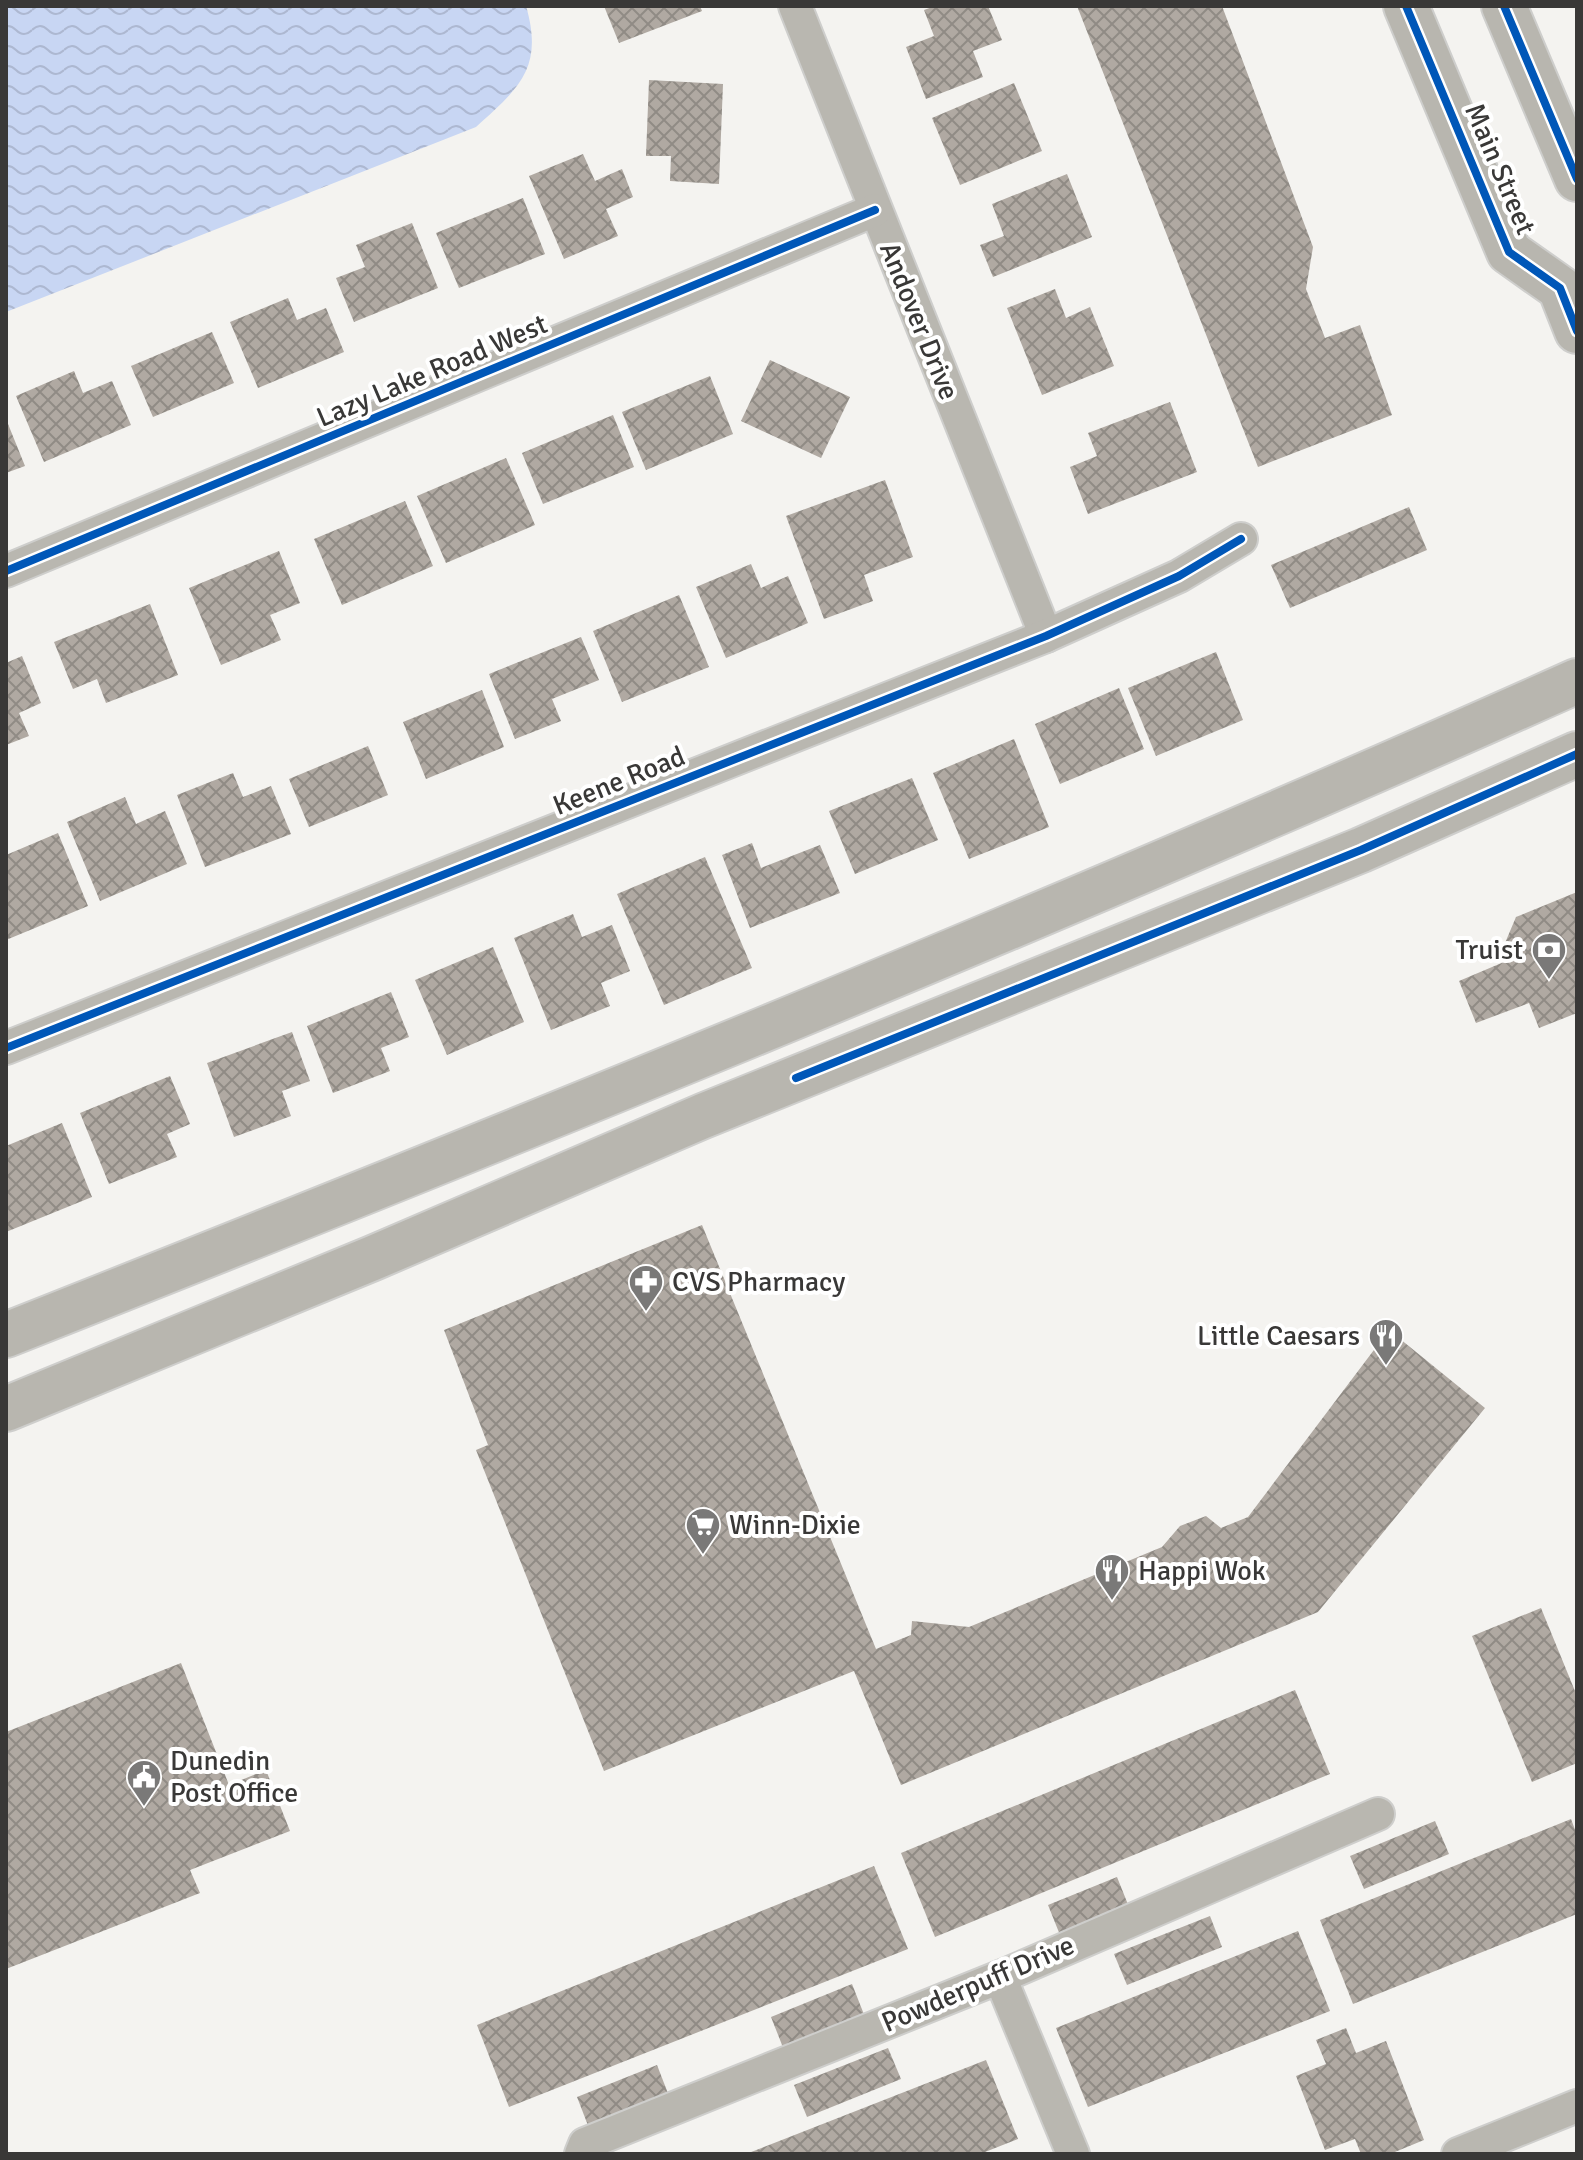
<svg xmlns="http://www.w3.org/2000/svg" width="1583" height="2160" font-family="Signika,sans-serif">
	<defs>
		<pattern id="water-waves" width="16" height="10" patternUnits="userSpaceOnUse" patternTransform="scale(2)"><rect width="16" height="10" fill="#c8d6f3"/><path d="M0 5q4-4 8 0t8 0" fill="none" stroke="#adb8d1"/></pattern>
		<pattern id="building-cross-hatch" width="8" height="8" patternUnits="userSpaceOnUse" patternTransform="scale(2)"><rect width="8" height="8" fill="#b0a9a2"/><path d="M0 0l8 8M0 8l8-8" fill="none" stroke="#908b85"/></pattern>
	</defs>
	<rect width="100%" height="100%" fill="#f4f3f0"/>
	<path fill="url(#water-waves)" d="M 6,6 L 526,6 C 544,68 519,88 476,127 L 6,312 Z"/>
	<g fill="url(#building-cross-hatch)">
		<path d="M 604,6 L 700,6 L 702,11 L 619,43 Z"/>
		<path d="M 935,6 L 988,6 L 1002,40 L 973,51 L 983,77 L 926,99 L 906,47 L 934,36 L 924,10 Z"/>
		<path d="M 1077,6 L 1222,6 L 1313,247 L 1306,289 L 1325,338 L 1360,325 L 1392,415 L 1258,467 Z"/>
		<path d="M 649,80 L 723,84 L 719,184 L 670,181 L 671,156 L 646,156 Z"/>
		<path d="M 1014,83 L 1042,151 L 960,185 L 932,118 Z"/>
		<path d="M 583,154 L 595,181 L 622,169 L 633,197 L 606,209 L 618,236 L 564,259 L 529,176 Z"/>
		<path d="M 1067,174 L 1092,237 L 993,277 L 980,245 L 1004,236 L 992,204 Z"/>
		<path d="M 523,198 L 545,254 L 459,288 L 436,233 Z"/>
		<path d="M 412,223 L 438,288 L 354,322 L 336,278 L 365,267 L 356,245 Z"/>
		<path d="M 1055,289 L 1066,318 L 1090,307 L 1114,366 L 1042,395 L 1007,308 Z"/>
		<path d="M 288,298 L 297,320 L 326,308 L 344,352 L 258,388 L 230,322 Z"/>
		<path d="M 212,332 L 234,383 L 153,417 L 131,366 Z"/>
		<path d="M 770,360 L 850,397 L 821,458 L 741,421 Z"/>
		<path d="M 74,371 L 83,393 L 112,381 L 131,425 L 44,462 L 16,396 Z"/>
		<path d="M 710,376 L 733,434 L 646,470 L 622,412 Z"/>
		<path d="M 1170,402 L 1197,472 L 1088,514 L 1070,467 L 1097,456 L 1088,433 Z"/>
		<path d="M 613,415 L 634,467 L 543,504 L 522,453 Z"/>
		<path d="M 6,419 L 25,466 L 6,473 Z"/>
		<path d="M 506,458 L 535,525 L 446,563 L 417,496 Z"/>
		<path d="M 885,480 L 913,557 L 864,575 L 873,601 L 824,619 L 786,516 Z"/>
		<path d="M 405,501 L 433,566 L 342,605 L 314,539 Z"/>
		<path d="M 1409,507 L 1427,550 L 1290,608 L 1271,565 Z"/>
		<path d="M 279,551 L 300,603 L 270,615 L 281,640 L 221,665 L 189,588 Z"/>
		<path d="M 751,564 L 761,588 L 788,576 L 808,623 L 726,658 L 696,587 Z"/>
		<path d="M 679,595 L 709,667 L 622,702 L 593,631 Z"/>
		<path d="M 150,604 L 178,675 L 106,703 L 97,679 L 73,689 L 54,642 Z"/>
		<path d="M 581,637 L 599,680 L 552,699 L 561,721 L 515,739 L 489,674 Z"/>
		<path d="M 1216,652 L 1243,720 L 1156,756 L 1128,688 Z"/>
		<path d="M 22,656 L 41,703 L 19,713 L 29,736 L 6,745 L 6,663 Z"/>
		<path d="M 1119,688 L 1144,749 L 1060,784 L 1035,724 Z"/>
		<path d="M 482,690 L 504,747 L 426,779 L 403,722 Z"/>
		<path d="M 1014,739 L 1049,827 L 969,859 L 933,773 Z"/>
		<path d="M 368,746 L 388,795 L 309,827 L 289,779 Z"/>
		<path d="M 233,773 L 243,797 L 271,786 L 291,834 L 205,867 L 177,795 Z"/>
		<path d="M 912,778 L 938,840 L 855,874 L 829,811 Z"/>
		<path d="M 125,797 L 136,824 L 165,811 L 187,864 L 100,901 L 67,822 Z"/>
		<path d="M 58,833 L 88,906 L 6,940 L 6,883 L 8,882 L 6,855 Z"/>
		<path d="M 752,843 L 761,868 L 820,845 L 840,893 L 750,928 L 722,855 Z"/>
		<path d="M 705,857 L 752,968 L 664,1005 L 617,894 Z"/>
		<path d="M 1577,892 L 1577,1013 L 1539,1028 L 1529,1003 L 1476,1023 L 1459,981 L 1511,959 L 1505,943 L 1516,917 Z"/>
		<path d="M 573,914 L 582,937 L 612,925 L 630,971 L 601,983 L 610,1006 L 551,1030 L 514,938 Z"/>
		<path d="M 493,947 L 524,1022 L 447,1055 L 415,980 Z"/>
		<path d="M 391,992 L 409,1037 L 381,1048 L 390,1071 L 333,1093 L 307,1026 Z"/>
		<path d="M 292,1032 L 310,1081 L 282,1091 L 291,1116 L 234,1137 L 207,1063 Z"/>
		<path d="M 170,1076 L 190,1124 L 167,1134 L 177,1157 L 109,1184 L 80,1113 Z"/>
		<path d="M 62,1123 L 92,1197 L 6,1232 L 6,1146 Z"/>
		<path d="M 702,1225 L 876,1649 L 911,1635 L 912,1621 L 969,1627 L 1162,1547 L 1180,1526 L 1206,1516 L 1221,1528 L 1248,1517 L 1389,1330 L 1485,1408 L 1318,1612 L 901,1785 L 854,1671 L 604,1771 L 476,1450 L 488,1445 L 444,1330 Z"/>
		<path d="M 1541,1608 L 1577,1696 L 1577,1763 L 1532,1782 L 1472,1636 Z"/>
		<path d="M 181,1663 L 229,1785 L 266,1770 L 290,1831 L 190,1870 L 200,1893 L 6,1969 L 6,1732 Z"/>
		<path d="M 1295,1690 L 1330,1774 L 935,1937 L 901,1853 Z"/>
		<path d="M 1571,1819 L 1577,1835 L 1577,1914 L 1353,2004 L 1320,1920 Z"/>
		<path d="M 1435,1821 L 1449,1854 L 1364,1889 L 1350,1856 Z"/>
		<path d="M 874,1866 L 908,1949 L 509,2107 L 477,2025 Z"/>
		<path d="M 1117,1877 L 1129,1907 L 1060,1935 L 1048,1905 Z"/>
		<path d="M 1210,1916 L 1222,1947 L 1127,1985 L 1114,1954 Z"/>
		<path d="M 1298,1931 L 1330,2011 L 1088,2107 L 1056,2028 Z"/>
		<path d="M 852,1984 L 865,2017 L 784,2050 L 771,2017 Z"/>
		<path d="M 1346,2028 L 1356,2053 L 1386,2041 L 1424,2140 L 1390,2154 L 1361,2154 L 1355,2139 L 1325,2150 L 1296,2076 L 1326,2064 L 1316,2040 Z"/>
		<path d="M 888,2048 L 901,2079 L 807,2117 L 794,2085 Z"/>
		<path d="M 986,2060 L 1018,2139 L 980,2154 L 746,2154 Z"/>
		<path d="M 657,2065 L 669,2096 L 589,2128 L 577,2097 Z"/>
	</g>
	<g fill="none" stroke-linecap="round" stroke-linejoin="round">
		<defs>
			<g id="street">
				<path d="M 795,6 L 1046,636"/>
				<path d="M 6,571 L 875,210"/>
				<path d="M 6,1048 L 1046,636 L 1179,576 L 1241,539"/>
				<path d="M 1000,1977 L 1073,2154"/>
				<path d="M 581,2154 L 585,2144 L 1000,1977 L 1378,1814"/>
				<path d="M 1458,2154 L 1577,2106"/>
			</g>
			<g id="secondary">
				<path d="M 1406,6 L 1509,252 L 1560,288 L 1577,331"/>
				<path d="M 1504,6 L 1577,179"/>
				<path d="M 6,1335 C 533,1126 1059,913 1577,681"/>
				<path d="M 6,1409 L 373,1258 L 703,1116 L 1361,850 L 1577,754"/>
			</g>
		</defs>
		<use href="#street" stroke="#cececc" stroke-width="36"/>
		<use href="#secondary" stroke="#cececc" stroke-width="48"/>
		<use href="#street" stroke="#b9b7b0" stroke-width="32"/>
		<use href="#secondary" stroke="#b8b6af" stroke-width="44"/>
		<defs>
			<g id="cycleway">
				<path d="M 1406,6 L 1509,252 L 1560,288 L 1577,331"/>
				<path d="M 1504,6 L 1577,179"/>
				<path d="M 6,571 L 875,210"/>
				<path d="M 6,1048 L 1046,636 L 1179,576 L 1241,539"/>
				<path d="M 796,1078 L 1361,850 L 1577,754"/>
			</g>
		</defs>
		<use href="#cycleway" stroke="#fff" stroke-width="13"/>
		<use href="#cycleway" stroke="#0057b8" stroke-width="8"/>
	</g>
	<defs>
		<symbol id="bank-pin" viewBox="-11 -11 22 30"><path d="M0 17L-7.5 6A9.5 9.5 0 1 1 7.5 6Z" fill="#7a7978" stroke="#fff"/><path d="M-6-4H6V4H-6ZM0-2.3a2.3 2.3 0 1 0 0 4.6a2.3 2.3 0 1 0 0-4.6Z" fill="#fff"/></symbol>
		<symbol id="pharmacy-pin" viewBox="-11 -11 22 30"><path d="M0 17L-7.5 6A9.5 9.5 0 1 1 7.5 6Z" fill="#7a7978" stroke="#fff"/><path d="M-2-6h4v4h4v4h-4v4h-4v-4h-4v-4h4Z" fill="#fff"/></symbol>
		<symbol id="restaurant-pin" viewBox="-11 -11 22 30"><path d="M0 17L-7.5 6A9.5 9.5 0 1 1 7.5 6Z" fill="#7a7978" stroke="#fff"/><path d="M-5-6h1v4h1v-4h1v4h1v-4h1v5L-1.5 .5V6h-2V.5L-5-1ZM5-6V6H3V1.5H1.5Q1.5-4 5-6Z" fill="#fff"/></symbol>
		<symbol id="supermarket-pin" viewBox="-11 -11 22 30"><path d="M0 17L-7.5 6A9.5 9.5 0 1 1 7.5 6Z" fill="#7a7978" stroke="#fff"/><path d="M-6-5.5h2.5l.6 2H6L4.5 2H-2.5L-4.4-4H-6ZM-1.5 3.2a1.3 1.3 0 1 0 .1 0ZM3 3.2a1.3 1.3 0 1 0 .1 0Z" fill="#fff"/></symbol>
		<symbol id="civic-pin" viewBox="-11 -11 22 30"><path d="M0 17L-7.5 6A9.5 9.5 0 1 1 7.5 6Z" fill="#7a7978" stroke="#fff"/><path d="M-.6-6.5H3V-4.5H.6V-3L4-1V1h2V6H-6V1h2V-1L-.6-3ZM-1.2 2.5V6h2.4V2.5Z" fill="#fff"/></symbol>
	</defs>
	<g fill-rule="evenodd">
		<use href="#bank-pin" x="1529" y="930" width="40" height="54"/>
		<use href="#pharmacy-pin" x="626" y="1262" width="40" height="54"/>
		<use href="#restaurant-pin" x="1366" y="1316" width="40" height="54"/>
		<use href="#supermarket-pin" x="683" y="1505" width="40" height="54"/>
		<use href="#restaurant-pin" x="1092" y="1551" width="40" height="54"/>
		<use href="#civic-pin" x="124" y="1757" width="40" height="54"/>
	</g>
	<g text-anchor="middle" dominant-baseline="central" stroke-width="8" stroke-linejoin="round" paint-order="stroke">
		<g font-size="28" fill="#393837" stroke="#fff">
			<text transform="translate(1500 169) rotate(67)">Main Street</text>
			<text transform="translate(919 321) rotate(68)">Andover Drive</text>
			<text transform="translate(432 371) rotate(-23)">Lazy Lake Road West</text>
			<text transform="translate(619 781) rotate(-22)">Keene Road</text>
			<text transform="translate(978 1984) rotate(-23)">Powderpuff Drive</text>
		</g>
		<g font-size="28" fill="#393837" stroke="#fff" text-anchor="start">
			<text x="1523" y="950" text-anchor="end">Truist</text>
			<text x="672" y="1282">CVS Pharmacy</text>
			<text x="1360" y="1336" text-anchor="end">Little Caesars</text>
			<text x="729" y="1525">Winn-Dixie</text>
			<text x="1138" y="1571">Happi Wok</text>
			<text x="170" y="1761">Dunedin<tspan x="170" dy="32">Post Office</tspan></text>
		</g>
	</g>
	<rect width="1583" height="2160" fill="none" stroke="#393837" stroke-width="16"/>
</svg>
